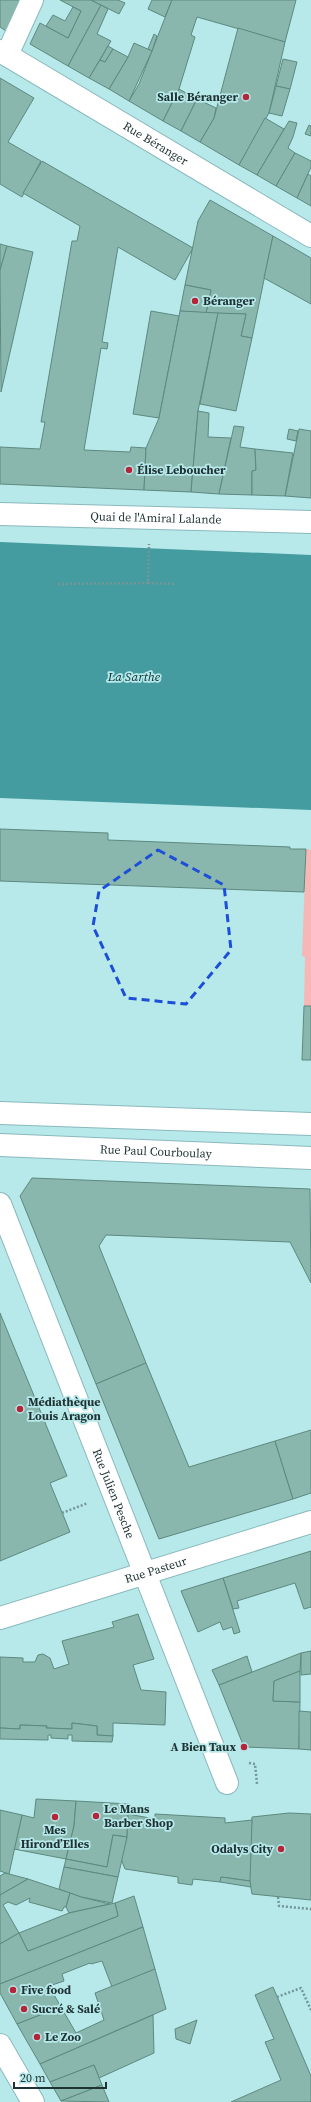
<svg xmlns="http://www.w3.org/2000/svg" width="311" height="2102" font-family="'Source Serif 4',serif">
	<rect width="100%" height="100%" fill="#b7e8ea"/>
	<path fill="#f7b7b6" d="M 306,849 L 311,850 L 311,1006 L 304,1006 L 305,957 L 302,956 Z"/>
	<path fill="#449ca0" d="M 0,542 L 311,555 L 311,810 L 0,798 Z"/>
	<g fill="#8ab7ad" stroke="#5d897f">
		<path d="M 0,0 L 20,0 L 6,31 L 0,27 Z"/>
		<path d="M 60,0 L 91,0 L 101,5 L 68,66 L 30,44 L 40,23 L 68,38 L 81,11 Z"/>
		<path d="M 91,0 L 118,0 L 125,3 L 119,14 Z"/>
		<path d="M 152,0 L 172,0 L 165,17 L 148,9 Z"/>
		<path d="M 172,0 L 296,0 L 285,42 L 197,17 L 191,35 L 195,37 L 179,89 L 163,121 L 129,101 L 139,84 Z"/>
		<path d="M 101,5 L 108,9 L 97,34 L 111,41 L 89,78 L 68,66 Z"/>
		<path d="M 73,7 L 81,11 L 68,38 L 46,26 L 53,15 L 65,21 Z"/>
		<path d="M 238,28 L 285,42 L 269,113 L 239,165 L 200,142 L 214,118 Z"/>
		<path d="M 154,34 L 157,36 L 152,51 L 148,49 Z"/>
		<path d="M 134,43 L 152,51 L 129,101 L 109,89 L 128,57 Z"/>
		<path d="M 108,46 L 113,49 L 105,62 L 100,60 Z"/>
		<path d="M 113,49 L 128,57 L 109,89 L 89,78 L 100,60 L 105,62 Z"/>
		<path d="M 283,59 L 297,62 L 290,89 L 276,86 Z"/>
		<path d="M 0,78 L 34,98 L 8,142 L 41,161 L 22,197 L 0,184 Z"/>
		<path d="M 276,86 L 290,89 L 282,116 L 269,113 Z"/>
		<path d="M 179,89 L 197,99 L 181,131 L 163,121 Z"/>
		<path d="M 197,99 L 216,108 L 214,118 L 200,142 L 181,131 Z"/>
		<path d="M 265,118 L 284,129 L 257,175 L 239,165 Z"/>
		<path d="M 289,121 L 297,123 L 293,137 L 288,148 L 295,153 L 276,186 L 257,175 Z"/>
		<path d="M 309,125 L 311,126 L 311,136 L 305,134 Z"/>
		<path d="M 295,153 L 311,161 L 311,167 L 297,198 L 276,186 Z"/>
		<path d="M 42,161 L 193,248 L 175,280 L 118,247 L 102,342 L 108,343 L 107,349 L 101,348 L 84,450 L 130,452 L 131,447 L 146,448 L 144,490 L 0,484 L 0,447 L 40,449 L 45,422 L 41,422 L 72,241 L 77,241 L 80,226 L 23,193 Z"/>
		<path d="M 308,174 L 311,176 L 311,206 L 297,198 Z"/>
		<path d="M 210,200 L 273,236 L 252,338 L 241,336 L 246,314 L 206,313 L 211,290 L 185,285 L 198,221 Z"/>
		<path d="M 273,236 L 311,258 L 311,304 L 264,278 Z"/>
		<path d="M 0,244 L 7,246 L 0,270 Z"/>
		<path d="M 7,246 L 33,252 L 1,392 L 0,270 Z"/>
		<path d="M 185,285 L 211,290 L 206,313 L 180,311 Z"/>
		<path d="M 151,311 L 179,316 L 159,418 L 133,414 Z"/>
		<path d="M 180,311 L 218,313 L 198,411 L 191,492 L 144,490 L 146,448 L 159,418 Z"/>
		<path d="M 218,313 L 246,314 L 241,336 L 252,338 L 236,411 L 200,404 Z"/>
		<path d="M 198,411 L 209,413 L 208,437 L 231,438 L 219,494 L 191,492 Z"/>
		<path d="M 234,426 L 244,427 L 240,447 L 255,449 L 256,470 L 252,471 L 252,495 L 219,494 Z"/>
		<path d="M 289,429 L 298,431 L 296,441 L 287,439 Z"/>
		<path d="M 299,429 L 311,431 L 311,498 L 285,496 Z"/>
		<path d="M 255,449 L 293,453 L 285,496 L 252,495 L 252,471 L 256,470 Z"/>
		<path d="M 0,829 L 108,833 L 108,840 L 290,847 L 290,849 L 306,849 L 304,892 L 0,881 Z"/>
		<path d="M 304,1006 L 311,1006 L 311,1060 L 302,1060 Z"/>
		<path d="M 32,1178 L 310,1189 L 311,1283 L 290,1242 L 106,1235 L 99,1246 L 146,1363 L 96,1384 L 20,1196 Z"/>
		<path d="M 0,1313 L 67,1476 L 50,1483 L 70,1532 L 0,1561 Z"/>
		<path d="M 146,1363 L 189,1467 L 275,1441 L 293,1499 L 159,1539 L 96,1384 Z"/>
		<path d="M 311,1430 L 311,1493 L 293,1499 L 275,1441 Z"/>
		<path d="M 311,1551 L 311,1607 L 304,1609 L 295,1583 L 237,1601 L 239,1608 L 233,1609 L 223,1578 Z"/>
		<path d="M 223,1578 L 240,1632 L 234,1634 L 232,1627 L 223,1630 L 220,1622 L 198,1632 L 181,1591 Z"/>
		<path d="M 138,1614 L 154,1659 L 133,1665 L 141,1690 L 166,1692 L 165,1725 L 113,1723 L 113,1736 L 97,1735 L 97,1726 L 72,1723 L 72,1729 L 46,1728 L 47,1726 L 20,1725 L 20,1729 L 0,1728 L 0,1657 L 23,1658 L 23,1662 L 35,1662 L 38,1655 L 43,1654 L 50,1658 L 54,1669 L 69,1664 L 62,1641 L 114,1627 L 112,1622 Z"/>
		<path d="M 311,1651 L 311,1674 L 301,1675 L 301,1653 Z"/>
		<path d="M 301,1653 L 300,1671 L 274,1681 L 273,1701 L 300,1702 L 299,1749 L 244,1747 L 219,1685 Z"/>
		<path d="M 247,1656 L 252,1672 L 219,1685 L 212,1670 Z"/>
		<path d="M 300,1671 L 300,1702 L 273,1701 L 274,1681 Z"/>
		<path d="M 299,1711 L 311,1712 L 311,1750 L 299,1749 Z"/>
		<path d="M 72,1723 L 97,1726 L 97,1735 L 113,1736 L 112,1742 L 72,1741 L 72,1735 L 68,1735 L 68,1739 L 51,1738 L 51,1735 L 48,1735 L 48,1740 L 0,1739 L 0,1728 L 20,1729 L 20,1725 L 47,1726 L 46,1728 L 72,1729 Z"/>
		<path d="M 36,1799 L 76,1801 L 74,1826 L 66,1859 L 14,1849 L 22,1815 L 34,1818 Z"/>
		<path d="M 76,1801 L 129,1804 L 127,1837 L 113,1835 L 107,1867 L 66,1859 L 74,1826 Z"/>
		<path d="M 0,1810 L 22,1815 L 9,1874 L 0,1871 Z"/>
		<path d="M 289,1813 L 311,1814 L 311,1900 L 252,1894 L 249,1877 L 252,1817 Z"/>
		<path d="M 128,1814 L 155,1819 L 155,1814 L 225,1818 L 225,1823 L 252,1820 L 250,1881 L 221,1877 L 220,1882 L 193,1879 L 192,1885 L 178,1883 L 178,1877 L 125,1869 L 121,1859 L 127,1837 Z"/>
		<path d="M 113,1835 L 127,1837 L 118,1877 L 64,1867 L 66,1859 L 107,1867 Z"/>
		<path d="M 64,1867 L 118,1877 L 112,1903 L 81,1897 L 59,1889 Z"/>
		<path d="M 5,1873 L 9,1874 L 28,1879 L 0,1895 L 0,1876 Z"/>
		<path d="M 221,1877 L 250,1881 L 251,1887 L 220,1882 Z"/>
		<path d="M 28,1879 L 70,1893 L 66,1907 L 64,1907 L 62,1911 L 29,1902 L 30,1898 L 16,1905 L 8,1902 L 3,1905 L 19,1933 L 0,1944 L 0,1895 Z"/>
		<path d="M 70,1893 L 81,1897 L 110,1904 L 69,1913 L 66,1907 Z"/>
		<path d="M 134,1896 L 143,1927 L 0,1984 L 0,1944 L 19,1933 L 28,1951 L 118,1916 L 115,1903 Z"/>
		<path d="M 115,1903 L 118,1916 L 28,1951 L 19,1933 L 69,1913 Z"/>
		<path d="M 143,1927 L 155,1969 L 112,1987 L 102,1961 L 91,1964 L 90,1963 L 62,1974 L 64,1981 L 49,1986 L 61,2007 L 17,2024 L 0,1993 L 0,1984 Z"/>
		<path d="M 155,1969 L 166,2009 L 40,2064 L 17,2024 L 61,2007 L 76,2033 L 104,2020 L 95,1993 Z"/>
		<path d="M 273,1987 L 311,2076 L 311,2102 L 231,2102 L 281,2080 L 265,2042 L 274,2039 L 255,1995 Z"/>
		<path d="M 153,2015 L 154,2053 L 99,2078 L 94,2065 L 50,2082 L 40,2064 Z"/>
		<path d="M 197,2020 L 190,2044 L 176,2039 L 175,2029 Z"/>
		<path d="M 94,2065 L 102,2085 L 61,2101 L 50,2082 Z"/>
		<path d="M 102,2085 L 109,2102 L 61,2101 Z"/>
	</g>
	<g fill="none" stroke-linecap="round" stroke-linejoin="round">
		<defs>
			<g id="minor">
				<path id="s1" d="M 0,51 L 311,236"/>
				<path d="M 7,55 L 32,0"/>
				<path id="s2" d="M 0,514 L 311,522"/>
				<path id="s3" d="M 0,1204 L 227,1783"/>
				<path id="s4" d="M 0,1618 L 311,1522"/>
				<path d="M 0,2045 L 33,2102"/>
			</g>
			<g id="major">
				<path d="M 0,1113 L 311,1124"/>
				<path id="s5" d="M 0,1145 L 311,1158"/>
			</g>
		</defs>
		<use href="#minor" stroke="#8ab9bc" stroke-width="24"/>
		<use href="#major" stroke="#8ab9bc" stroke-width="24"/>
		<g stroke="#729698" stroke-width="2.5" stroke-dasharray="2 2" stroke-linecap="butt">
			<path d="M 148,583 L 175,584"/>
			<path d="M 58,584 L 148,583 L 149,544"/>
			<path d="M 62,1513 L 88,1503"/>
			<path d="M 249,1763 L 255,1764 L 257,1784"/>
			<path d="M 278,1897 L 279,1906 L 311,1909"/>
			<path d="M 277,1997 L 301,1988 L 311,2010"/>
		</g>
		<use href="#minor" stroke="#fff" stroke-width="22"/>
		<use href="#major" stroke="#fff" stroke-width="22"/>
	</g>
	<path fill="none" stroke="#1d4ed8" stroke-width="3" stroke-dasharray="8 5" stroke-linejoin="round" d="M 158,850 L 224,885 L 231,950 L 186,1004 L 126,998 L 93,926 L 99,891 Z"/>
	<g fill="#b62438" stroke="#b7e8ea" stroke-width="1.5">
		<circle cx="246" cy="97" r="4"/>
		<circle cx="195" cy="301" r="4"/>
		<circle cx="129" cy="470" r="4"/>
		<circle cx="20" cy="1409" r="4"/>
		<circle cx="244" cy="1747" r="4"/>
		<circle cx="96" cy="1816" r="4"/>
		<circle cx="55" cy="1817" r="4"/>
		<circle cx="281" cy="1849" r="4"/>
		<circle cx="13" cy="1990" r="4"/>
		<circle cx="24" cy="2009" r="4"/>
		<circle cx="37" cy="2037" r="4"/>
	</g>
	<g text-anchor="middle" dominant-baseline="central" stroke-width="3.5" stroke-linejoin="round" paint-order="stroke">
		<g font-size="12" font-weight="bold" fill="#1e3233" stroke="#b7e8ea" text-anchor="start">
			<text x="238" y="97" text-anchor="end">Salle Béranger</text>
			<text x="203" y="301">Béranger</text>
			<text x="137" y="470">Élise Leboucher</text>
			<text x="28" y="1402">Médiathèque<tspan x="28" dy="14">Louis Aragon</tspan></text>
			<text x="236" y="1747" text-anchor="end">A Bien Taux</text>
			<text x="104" y="1809">Le Mans<tspan x="104" dy="14">Barber Shop</tspan></text>
			<text x="55" y="1830" text-anchor="middle">Mes<tspan x="55" dy="14">Hirond’Elles</tspan></text>
			<text x="273" y="1849" text-anchor="end">Odalys City</text>
			<text x="21" y="1990">Five food</text>
			<text x="32" y="2009">Sucré &amp; Salé</text>
			<text x="45" y="2037">Le Zoo</text>
		</g>
		<g font-size="12" fill="#1e3233" stroke="#b7e8ea">
			<text stroke="none"><textPath href="#s1" startOffset="181">Rue Béranger</textPath></text>
			<text stroke="none"><textPath href="#s2" startOffset="156">Quai de l'Amiral Lalande</textPath></text>
			<text stroke="none"><textPath href="#s5" startOffset="156">Rue Paul Courboulay</textPath></text>
			<text stroke="none"><textPath href="#s3" startOffset="311">Rue Julien Pesche</textPath></text>
			<text stroke="none"><textPath href="#s4" startOffset="163">Rue Pasteur</textPath></text>
		</g>
		<g font-size="13" font-style="italic" fill="#053133" stroke="#b7e8ea">
			<text x="134" y="676">La Sarthe</text>
		</g>
	</g>
	<path d="M14 2082v6h92v-6" fill="none" stroke="#1e3233" stroke-width="2"/>
	<text x="20" y="2082" font-size="12" fill="#1e3233" stroke="#b7e8ea" stroke-width="3" paint-order="stroke">20 m</text>
</svg>
